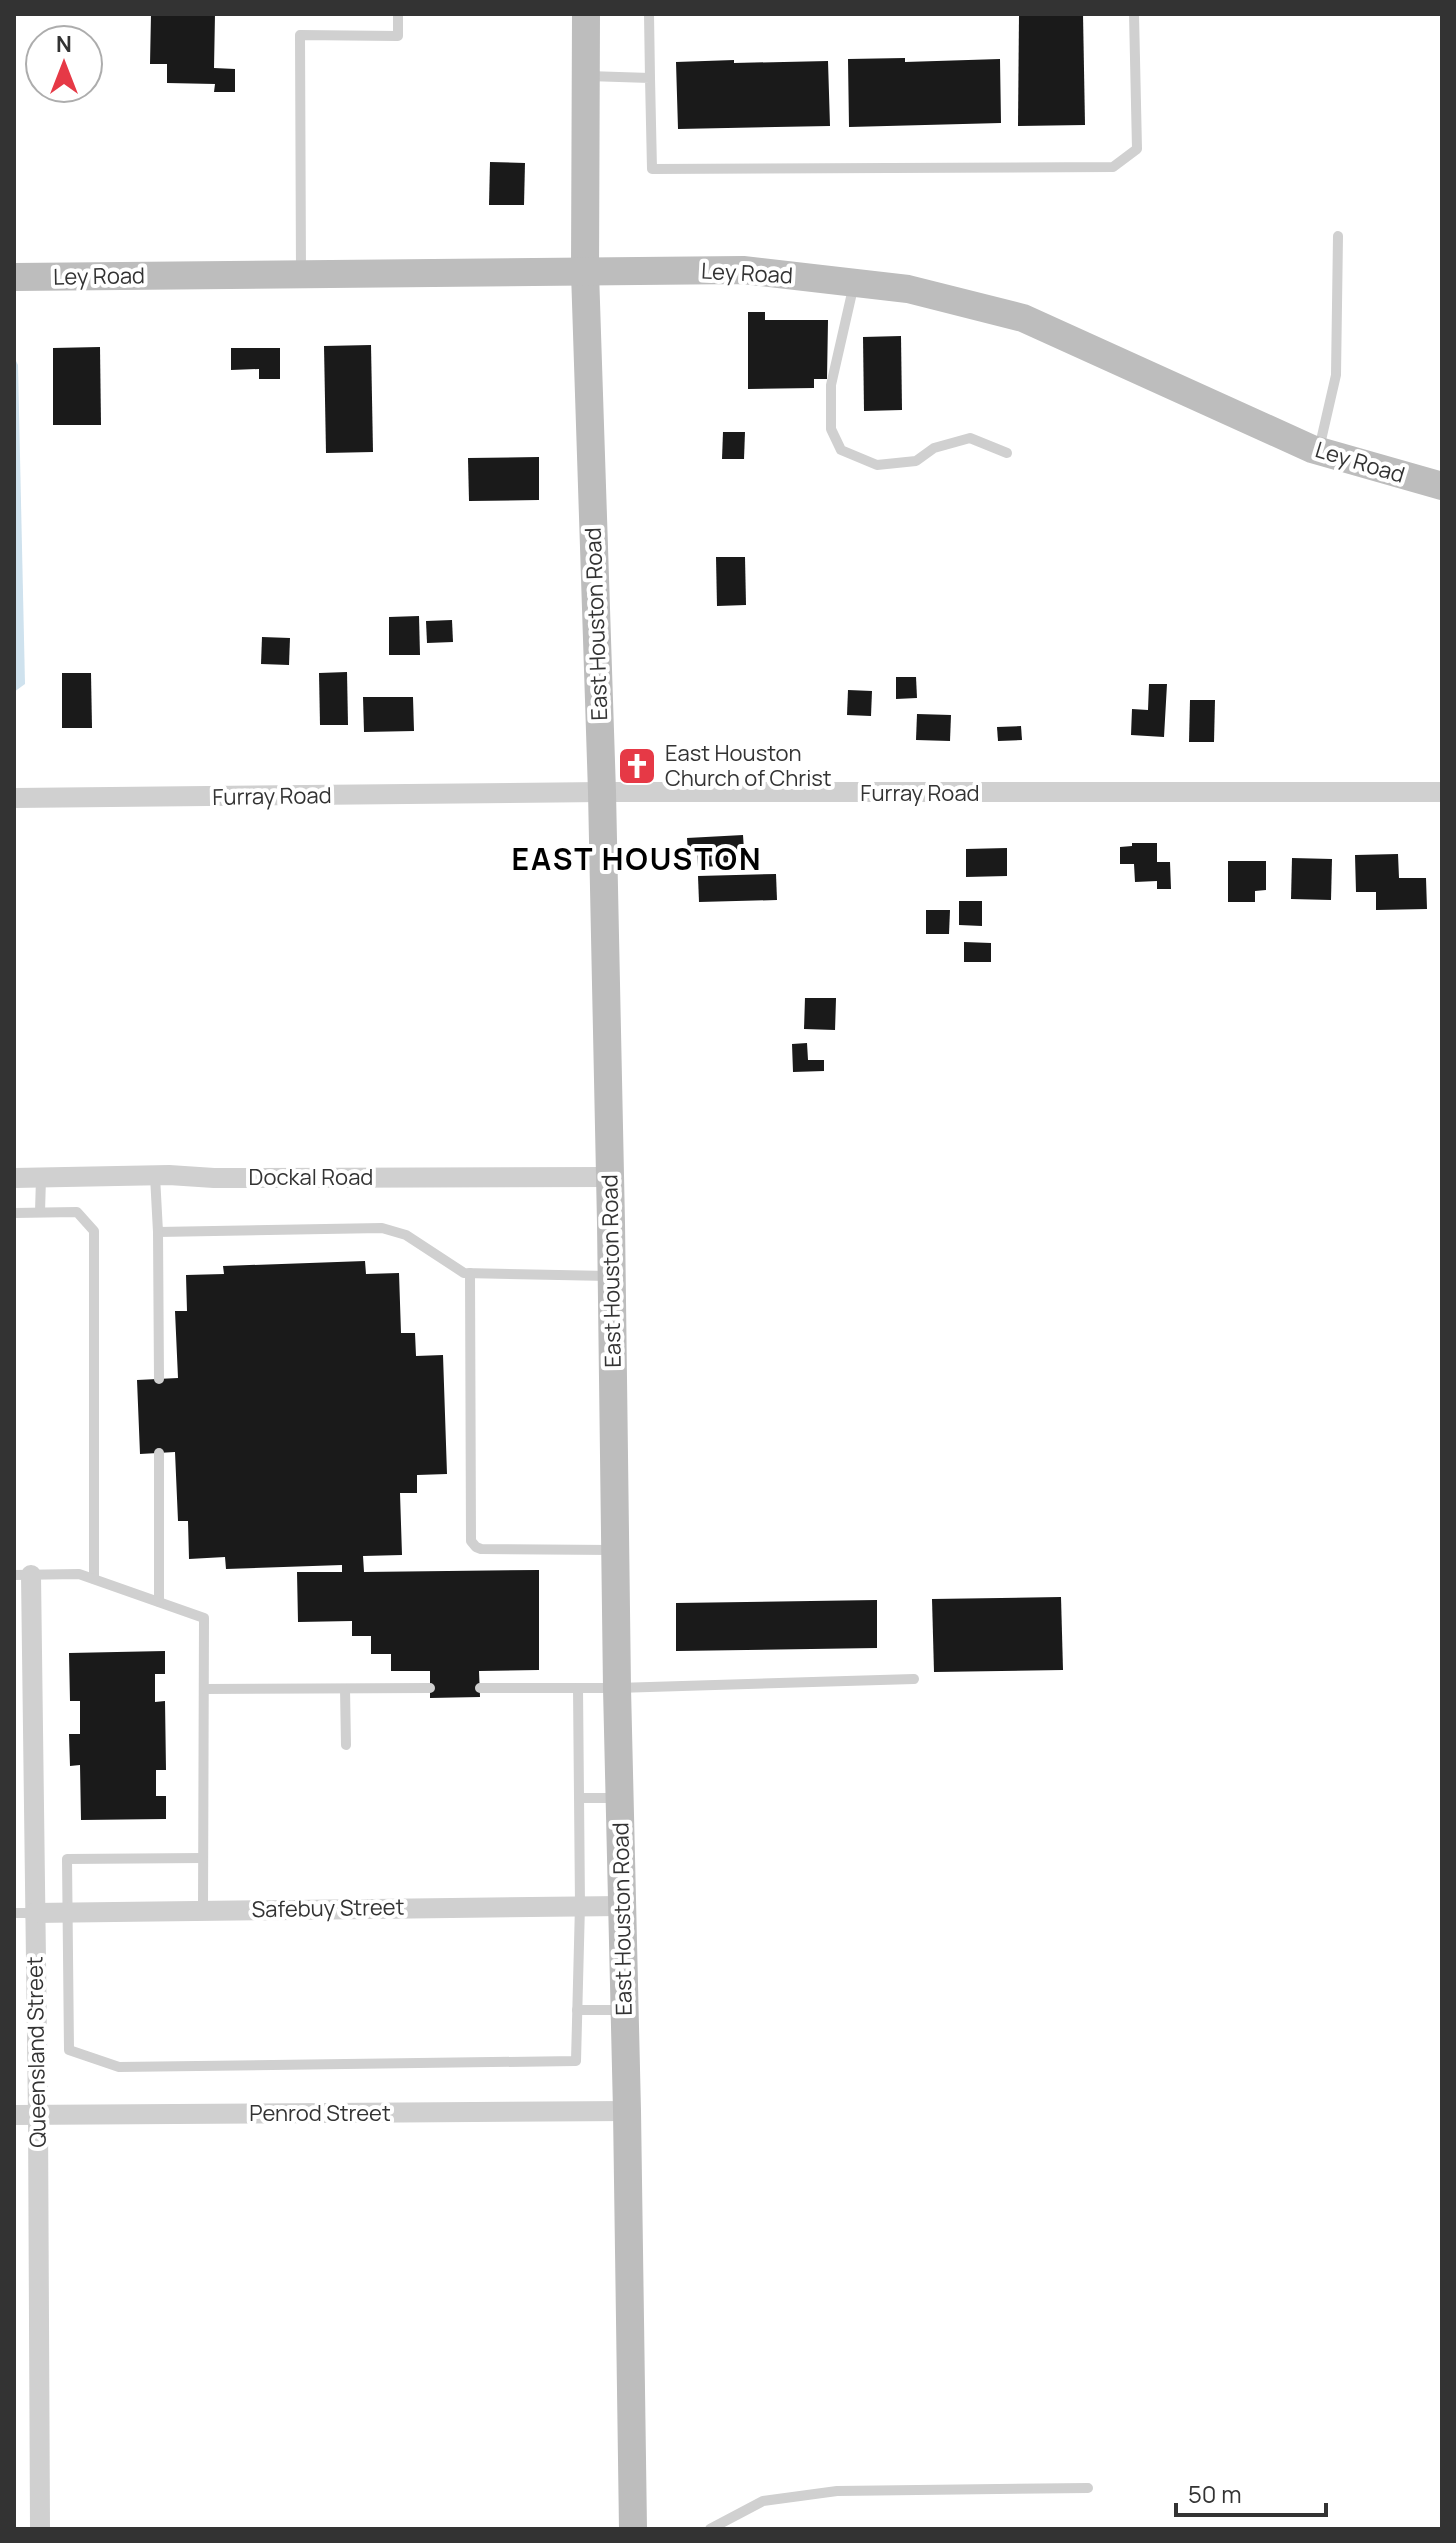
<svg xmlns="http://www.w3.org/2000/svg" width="1456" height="2543" font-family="Manrope,sans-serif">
	<rect width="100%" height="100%" fill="#fff"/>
	<path fill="#cfe2ee" d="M 14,357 L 18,365 L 25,684 L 14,692 Z"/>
	<g fill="#1a1a1a">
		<path d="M 151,14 L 215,14 L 214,68 L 235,69 L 235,92 L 214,92 L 215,84 L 167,83 L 167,64 L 150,64 Z"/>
		<path d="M 1019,14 L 1083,14 L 1085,125 L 1018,126 Z"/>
		<path d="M 905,58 L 905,62 L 1000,59 L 1001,123 L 849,127 L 848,59 Z"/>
		<path d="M 734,60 L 734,63 L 828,61 L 830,126 L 678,129 L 676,62 Z"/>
		<path d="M 490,162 L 525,163 L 524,205 L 489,205 Z"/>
		<path d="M 748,312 L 765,312 L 765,320 L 828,320 L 827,379 L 814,379 L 814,388 L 748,389 Z"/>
		<path d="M 901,336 L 902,410 L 864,411 L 863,337 Z"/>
		<path d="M 371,345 L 373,452 L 326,453 L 324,346 Z"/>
		<path d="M 100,347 L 101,425 L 53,425 L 53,348 Z"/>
		<path d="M 231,348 L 280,348 L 280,379 L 259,379 L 259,369 L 231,370 Z"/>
		<path d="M 723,432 L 745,432 L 744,459 L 722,459 Z"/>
		<path d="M 539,457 L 539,500 L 469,501 L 468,458 Z"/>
		<path d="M 716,557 L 745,557 L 746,605 L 717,606 Z"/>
		<path d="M 419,616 L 420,655 L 389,655 L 389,617 Z"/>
		<path d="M 452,620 L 453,642 L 427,643 L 426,621 Z"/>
		<path d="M 262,637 L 290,638 L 289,665 L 261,664 Z"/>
		<path d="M 347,672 L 348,725 L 320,725 L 319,673 Z"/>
		<path d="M 62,673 L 91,673 L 92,728 L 62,728 Z"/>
		<path d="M 896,677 L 916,677 L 917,698 L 896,699 Z"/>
		<path d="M 1149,684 L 1167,684 L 1164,737 L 1131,735 L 1132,709 L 1148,710 Z"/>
		<path d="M 848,690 L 872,691 L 871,716 L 847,715 Z"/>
		<path d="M 363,697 L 413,697 L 414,731 L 364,732 Z"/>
		<path d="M 1190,700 L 1215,700 L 1214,742 L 1189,742 Z"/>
		<path d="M 917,714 L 951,715 L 950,741 L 916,740 Z"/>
		<path d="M 1021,726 L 1022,740 L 998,741 L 997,727 Z"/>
		<path d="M 743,835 L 745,865 L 698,867 L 697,852 L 688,852 L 687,838 Z"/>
		<path d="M 1132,843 L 1157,843 L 1157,862 L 1170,862 L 1171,889 L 1157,889 L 1157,881 L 1135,882 L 1134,864 L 1120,864 L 1120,847 L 1132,846 Z"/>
		<path d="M 1007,848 L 1007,876 L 966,877 L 966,849 Z"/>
		<path d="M 1398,854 L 1399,878 L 1426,878 L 1427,909 L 1376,910 L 1376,892 L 1356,892 L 1355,855 Z"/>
		<path d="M 1292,858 L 1332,859 L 1331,900 L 1291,899 Z"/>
		<path d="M 1228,861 L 1266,861 L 1266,890 L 1255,891 L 1255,902 L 1228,902 Z"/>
		<path d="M 776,874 L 777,900 L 699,902 L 698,876 Z"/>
		<path d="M 959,901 L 982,901 L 982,926 L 959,925 Z"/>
		<path d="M 926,910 L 950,910 L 949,934 L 926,934 Z"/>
		<path d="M 964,942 L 991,943 L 991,962 L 964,962 Z"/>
		<path d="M 805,998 L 836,998 L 835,1030 L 804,1029 Z"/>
		<path d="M 807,1043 L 808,1060 L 824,1060 L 824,1071 L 793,1072 L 792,1044 Z"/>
		<path d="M 365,1261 L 366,1274 L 399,1273 L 401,1333 L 415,1333 L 416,1356 L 443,1355 L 447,1474 L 417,1475 L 417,1493 L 400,1493 L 402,1555 L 363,1556 L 364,1572 L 539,1570 L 539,1670 L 479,1671 L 480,1697 L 430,1698 L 430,1671 L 391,1671 L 391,1654 L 371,1654 L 371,1636 L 352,1636 L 352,1621 L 298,1622 L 297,1572 L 342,1572 L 342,1565 L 226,1569 L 225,1557 L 189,1559 L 188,1521 L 178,1521 L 175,1452 L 140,1454 L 137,1380 L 178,1378 L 175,1311 L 187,1311 L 186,1275 L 224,1274 L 223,1266 Z"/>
		<path d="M 1061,1597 L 1063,1670 L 934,1672 L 932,1599 Z"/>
		<path d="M 877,1600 L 877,1648 L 676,1651 L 676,1603 Z"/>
		<path d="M 165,1651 L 165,1674 L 155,1674 L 155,1702 L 165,1701 L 166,1770 L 156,1770 L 156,1796 L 166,1796 L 166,1819 L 81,1820 L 80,1765 L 70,1766 L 69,1734 L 80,1734 L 80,1701 L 70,1701 L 69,1653 Z"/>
	</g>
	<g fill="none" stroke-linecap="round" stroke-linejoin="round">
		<g stroke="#d0d0d0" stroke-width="10">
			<path d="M 649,14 L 650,78"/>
			<path d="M 588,76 L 650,78 L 652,169 L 1113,167 L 1137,149 L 1134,14"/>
			<path d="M 301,272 L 300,35 L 398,36 L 398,14"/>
			<path d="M 854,284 L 831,385 L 831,429 L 841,450 L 877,465 L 916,461 L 934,448 L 970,438 L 1007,453"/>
			<path d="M 1319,449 L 1336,375 L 1338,236"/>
			<path d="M 155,1176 L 158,1232 L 382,1228 L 406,1235 L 464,1273 L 609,1276"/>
			<path d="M 40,1212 L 41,1178"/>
			<path d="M 14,1213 L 77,1212 L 94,1231 L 94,1579"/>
			<path d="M 158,1232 L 159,1379"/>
			<path d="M 470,1273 L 471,1541 L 476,1547 L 481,1549 L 613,1550"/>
			<path d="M 159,1453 L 159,1602"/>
			<path d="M 14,1575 L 79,1574 L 204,1618 L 203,1910"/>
			<path d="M 480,1688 L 617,1688 L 914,1679"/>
			<path d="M 204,1689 L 430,1688"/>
			<path d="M 345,1689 L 346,1745"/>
			<path d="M 580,1798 L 618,1798"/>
			<path d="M 203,1858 L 67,1859 L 69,2050 L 119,2067 L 576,2061 L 580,1905 L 578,1688"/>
			<path d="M 14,1913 L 34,1913"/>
			<path d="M 577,2010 L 623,2010"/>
			<path d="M 710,2529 L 763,2501 L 837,2491 L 1088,2488"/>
		</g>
		<g stroke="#d0d0d0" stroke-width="20">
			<path d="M 14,798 L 602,792 L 1442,792"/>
			<path d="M 14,1178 L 169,1175 L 214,1178 L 609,1177"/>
			<path d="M 31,1575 L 38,2115 L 40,2529"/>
			<path d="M 34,1913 L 622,1906"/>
			<path d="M 14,2115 L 627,2111"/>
		</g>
		<g stroke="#bdbdbd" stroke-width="28">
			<path d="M 586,14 L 585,272 L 602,792 L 611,1223 L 617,1688 L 627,2111 L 633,2529"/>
			<path d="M 14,277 L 743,270 L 908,289 L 1023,318 L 1312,449 L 1442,486"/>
		</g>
	</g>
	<defs>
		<symbol id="church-square" viewBox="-11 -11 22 22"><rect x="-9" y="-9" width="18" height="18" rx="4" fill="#e63946" stroke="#fff"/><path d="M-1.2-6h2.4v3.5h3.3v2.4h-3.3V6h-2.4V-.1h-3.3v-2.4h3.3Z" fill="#fff"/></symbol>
	</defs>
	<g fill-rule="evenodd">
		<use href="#church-square" x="615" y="744" width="44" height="44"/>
	</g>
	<g text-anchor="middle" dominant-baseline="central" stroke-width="8" stroke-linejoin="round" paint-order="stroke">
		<g font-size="22" fill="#333" stroke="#fff">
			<text transform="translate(747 273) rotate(3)">Ley Road</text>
			<text transform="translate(99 276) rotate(-1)">Ley Road</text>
			<text transform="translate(1360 462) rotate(17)">Ley Road</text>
			<text transform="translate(596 624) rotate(-92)">East Houston Road</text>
			<text x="920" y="793">Furray Road</text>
			<text transform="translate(272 796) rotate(-1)">Furray Road</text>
			<text x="311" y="1177">Dockal Road</text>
			<text transform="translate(611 1271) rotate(-91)">East Houston Road</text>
			<text transform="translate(328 1908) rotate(-1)">Safebuy Street</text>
			<text transform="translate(622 1919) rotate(-91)">East Houston Road</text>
			<text transform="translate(36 2052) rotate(-91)">Queensland Street</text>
			<text x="320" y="2113">Penrod Street</text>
		</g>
		<g font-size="22" fill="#333" stroke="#fff" text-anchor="start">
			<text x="665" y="753">East Houston<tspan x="665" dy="25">Church of Christ</tspan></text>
		</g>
		<g font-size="30" font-weight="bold" letter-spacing="2" fill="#000" stroke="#fff">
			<text x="637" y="858">EAST HOUSTON</text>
		</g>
	</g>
	<rect width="1456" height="2543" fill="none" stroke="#333333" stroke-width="32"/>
	<g transform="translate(64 64)"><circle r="38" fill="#ffffff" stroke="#adadad" stroke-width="2"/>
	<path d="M0-6L14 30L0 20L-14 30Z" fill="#e63946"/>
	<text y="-12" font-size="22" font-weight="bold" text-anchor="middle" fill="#333333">N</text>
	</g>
	<path d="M1176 2503v12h150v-12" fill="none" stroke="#333333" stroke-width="4"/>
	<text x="1188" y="2503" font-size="24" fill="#333333" stroke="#ffffff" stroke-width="6" paint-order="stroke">50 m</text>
</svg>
